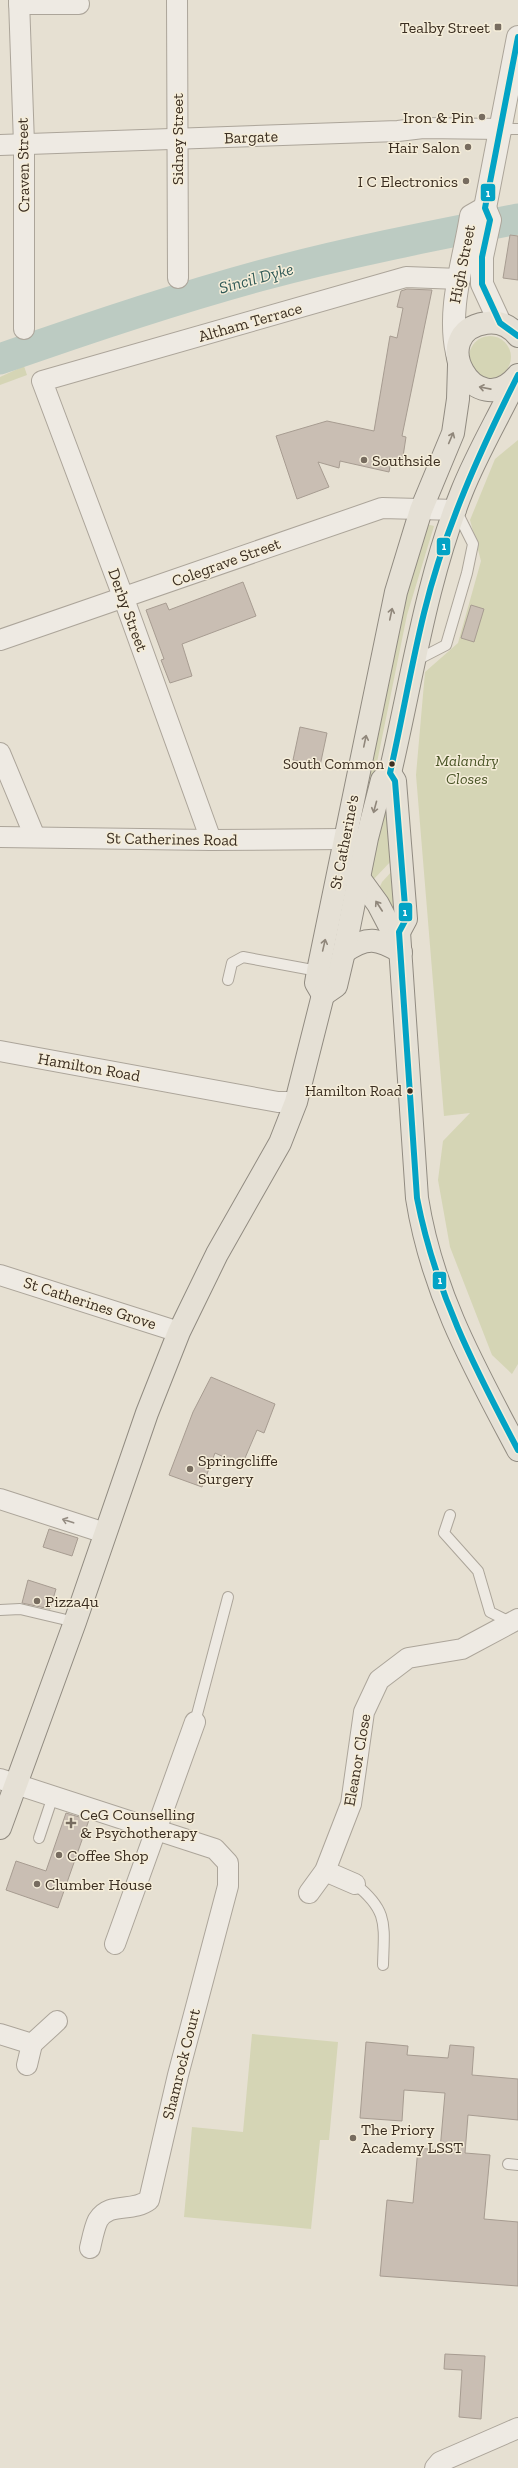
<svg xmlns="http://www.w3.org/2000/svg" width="518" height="2468" font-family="'Zilla Slab',serif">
	<rect width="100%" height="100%" fill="#e6e0d2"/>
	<g fill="#d5d5b5">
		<circle cx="490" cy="357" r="21"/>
		<path d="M 24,366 L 27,375 L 0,385 L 0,377 Z"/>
		<path d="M 518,440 L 518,1364 L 512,1374 L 492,1355 L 450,1247 L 438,1180 L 443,1141 L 470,1113 L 444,1116 L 416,775 L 425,672 L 458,643 L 481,561 L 470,520 L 495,459 Z"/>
		<path d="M 426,524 L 434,526 L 407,615 L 361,841 L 357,834 L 400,610 Z"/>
		<path d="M 387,784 L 393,859 L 372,881 L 369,875 Z"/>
		<path d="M 394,869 L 396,906 L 390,907 L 378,891 L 382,882 Z"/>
		<path d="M 252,2034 L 338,2042 L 329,2140 L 320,2140 L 311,2229 L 184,2217 L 192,2127 L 243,2132 Z"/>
	</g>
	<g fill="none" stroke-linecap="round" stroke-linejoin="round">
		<path stroke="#bccbc2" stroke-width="31" d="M 0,359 C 85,329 171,300 259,276 C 344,253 431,236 518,219"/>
	</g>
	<g fill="#c9beb3" stroke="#a79c91">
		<path d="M 510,235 L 518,236 L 518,280 L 503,278 Z"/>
		<path d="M 407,289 L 432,290 L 402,436 L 406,437 L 402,463 L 391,461 L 389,472 L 340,461 L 339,468 L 318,462 L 329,487 L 297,499 L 276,436 L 327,421 L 374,431 L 390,336 L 397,338 L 403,308 L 397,307 L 401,291 Z"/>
		<path d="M 243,582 L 256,616 L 182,644 L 192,676 L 170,683 L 161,660 L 164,659 L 146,610 L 166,603 L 169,610 Z"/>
		<path d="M 471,605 L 484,609 L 474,642 L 461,638 Z"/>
		<path d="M 300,727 L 327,733 L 320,766 L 293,760 Z"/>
		<path d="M 211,1377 L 275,1404 L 264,1433 L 257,1430 L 242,1465 L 215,1453 L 202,1487 L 169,1475 L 193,1412 Z"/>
		<path d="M 49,1529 L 78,1538 L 72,1556 L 43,1547 Z"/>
		<path d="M 28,1580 L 56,1589 L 50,1609 L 22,1603 Z"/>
		<path d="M 66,1813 L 89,1820 L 58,1908 L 6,1890 L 16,1861 L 46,1871 Z"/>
		<path d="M 366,2042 L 408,2046 L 407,2055 L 448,2058 L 450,2045 L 474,2047 L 472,2075 L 518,2079 L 518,2120 L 468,2115 L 465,2153 L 490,2155 L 484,2219 L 518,2222 L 518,2286 L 380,2276 L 387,2200 L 413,2203 L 418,2148 L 440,2150 L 445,2093 L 404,2090 L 402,2121 L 360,2118 Z"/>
		<path d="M 445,2354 L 485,2356 L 481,2419 L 459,2417 L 462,2370 L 444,2369 Z"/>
	</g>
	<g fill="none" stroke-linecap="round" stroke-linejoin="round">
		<defs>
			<g id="service">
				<path d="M 502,129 L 518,129"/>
				<path d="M 415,661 L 446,645 L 467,573 L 473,544 L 456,510"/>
				<path d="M 228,980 L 232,963 L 243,957 L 318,971"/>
				<path d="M 450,1515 L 444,1533 L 478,1571 L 490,1612 L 512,1623"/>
				<path d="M 0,1610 L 20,1609 L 75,1622"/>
				<path d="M 195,1722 L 228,1597"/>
				<path d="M 39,1838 L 53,1796"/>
				<path d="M 355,1884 C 389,1911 384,1925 383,1965"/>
				<path d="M 508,2164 L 518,2165"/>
			</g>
			<g id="minor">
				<path d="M 19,0 L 24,144 L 24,329"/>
				<path d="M 177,0 L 178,278"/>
				<path d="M 19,4 L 79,4"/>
				<path d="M 0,145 L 398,131 L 423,128 L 502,129"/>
				<path d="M 0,640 L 382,508 L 456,510"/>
				<path d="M 0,753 L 35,837"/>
				<path d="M 0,837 L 211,840 L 345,839"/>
				<path d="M 211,840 L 124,599 L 42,381 L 406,277 L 460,279"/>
				<path d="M 0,1051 L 278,1102 L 296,1102"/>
				<path d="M 0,1275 L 179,1332"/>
				<path d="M 0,1499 L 105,1533"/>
				<path d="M 0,1779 L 215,1849 L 228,1863 L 228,1886 L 178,2075 L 149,2200 C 132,2213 110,2201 98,2220 C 94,2228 92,2240 90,2248"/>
				<path d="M 325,1871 L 355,1884"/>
				<path d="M 309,1893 L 325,1871 L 351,1804 L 364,1712 L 379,1680 L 408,1658 L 462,1649 L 518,1619"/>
				<path d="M 115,1944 L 195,1722"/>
				<path d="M 0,2034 L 32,2044 L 57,2021"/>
				<path d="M 27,2065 L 32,2044"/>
				<path d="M 435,2468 L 440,2462 L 518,2428"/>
			</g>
			<g id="tertiary">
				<path d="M 485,208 L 518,37"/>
				<path d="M 485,208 L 490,220 L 482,257 L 482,284 L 500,323"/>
				<path d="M 457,353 C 447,308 464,261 471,216 L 485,208"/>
			</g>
			<g id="primary">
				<path d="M 518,336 C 510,326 499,321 486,323 C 425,332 475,426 518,375"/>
				<path d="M 390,773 L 395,781 L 406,919 L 399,932"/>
				<path d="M 354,871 L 378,904 L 390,927 L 399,932"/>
				<path d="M 399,932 L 417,1198 C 432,1293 474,1367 518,1450"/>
				<path d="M 344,952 C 367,936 377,938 401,952"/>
				<path d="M 323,995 L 336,986 L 344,952 L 367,838 L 382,780 L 390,773 C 412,679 426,581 462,491 C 478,451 500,415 518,376"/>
				<path d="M 323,995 L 316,983 L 318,971 L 396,592 L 421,510 L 453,433 L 458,399 L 459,365"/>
				<path d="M 0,1828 L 75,1622 L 147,1413 L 179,1332 L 217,1254 L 280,1143 L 296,1102 L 323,995"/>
			</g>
		</defs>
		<use href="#service" stroke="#aca59a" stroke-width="12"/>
		<use href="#minor" stroke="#aca59a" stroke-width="22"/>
		<use href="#tertiary" stroke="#aca59a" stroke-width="24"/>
		<use href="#primary" stroke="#918b81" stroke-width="24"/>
		<use href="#service" stroke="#eeeae3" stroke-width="10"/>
		<use href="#minor" stroke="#eeeae3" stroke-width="20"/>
		<use href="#tertiary" stroke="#eeeae3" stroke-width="22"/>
		<use href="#primary" stroke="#e5e0d5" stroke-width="22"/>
		<defs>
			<g id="bus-1">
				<path d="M 518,37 L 485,208 L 490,220 L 482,257 L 482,284 L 500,323 L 518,336"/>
				<path d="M 518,375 C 480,451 444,530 424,613 C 411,666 402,720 390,773 L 395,781 L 406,919 L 399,932 L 417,1198 C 435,1291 474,1367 518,1450"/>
			</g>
		</defs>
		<use href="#bus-1" stroke="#f5edd9" stroke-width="9"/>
		<use href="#bus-1" stroke="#03a3c5" stroke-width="6"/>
	</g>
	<defs><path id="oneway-shaft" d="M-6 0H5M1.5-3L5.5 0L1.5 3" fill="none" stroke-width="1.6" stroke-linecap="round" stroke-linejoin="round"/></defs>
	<g stroke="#90877b">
		<use href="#oneway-shaft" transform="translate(485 388) rotate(-169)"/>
		<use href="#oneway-shaft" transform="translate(451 438) rotate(-67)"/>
		<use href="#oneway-shaft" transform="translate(391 614) rotate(-78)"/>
		<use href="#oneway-shaft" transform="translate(365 741) rotate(-78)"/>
		<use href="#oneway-shaft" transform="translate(375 807) rotate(105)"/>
		<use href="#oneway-shaft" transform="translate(379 906) rotate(-123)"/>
		<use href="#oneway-shaft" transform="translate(324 945) rotate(-77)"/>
	</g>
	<use stroke="#948c82" href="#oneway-shaft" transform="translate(68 1521) rotate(-162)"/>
	<g fill="#776c5f" stroke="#f5edd9" stroke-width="1.5">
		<rect x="494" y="23" width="8" height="8" rx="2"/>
		<circle cx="482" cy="117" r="4"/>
		<circle cx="468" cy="147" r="4"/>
		<circle cx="466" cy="181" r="4"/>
		<circle cx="364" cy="460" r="4"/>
		<circle cx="190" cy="1469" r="4"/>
		<circle cx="37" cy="1601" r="4"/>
		<path d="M69 1817h4v4h4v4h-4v4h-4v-4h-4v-4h4z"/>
		<circle cx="59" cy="1855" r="4"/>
		<circle cx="37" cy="1884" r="4"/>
		<circle cx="353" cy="2138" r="4"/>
	</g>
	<g fill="#3b2e21" stroke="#f5edd9" stroke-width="1.5">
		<circle cx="392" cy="764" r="3.5"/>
		<circle cx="410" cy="1091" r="3.5"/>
	</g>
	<g text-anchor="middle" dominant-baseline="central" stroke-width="3" stroke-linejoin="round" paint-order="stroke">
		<g font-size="15" fill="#3b2e21" stroke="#f5edd9" text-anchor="end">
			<text x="384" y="764">South Common</text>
			<text x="402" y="1091">Hamilton Road</text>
		</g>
		<g font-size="16" fill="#3b2e21" stroke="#f5edd9" text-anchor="start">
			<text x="490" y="27" text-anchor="end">Tealby Street</text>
			<text x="474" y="117" text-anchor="end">Iron &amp; Pin</text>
			<text x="460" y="147" text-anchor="end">Hair Salon</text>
			<text x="458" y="181" text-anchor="end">I C Electronics</text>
			<text x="372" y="460">Southside</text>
			<text x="198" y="1460">Springcliffe<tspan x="198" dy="18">Surgery</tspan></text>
			<text x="45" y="1601">Pizza4u</text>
			<text x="80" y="1814">CeG Counselling<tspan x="80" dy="18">&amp; Psychotherapy</tspan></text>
			<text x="67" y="1855">Coffee Shop</text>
			<text x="45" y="1884">Clumber House</text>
			<text x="361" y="2129">The Priory<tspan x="361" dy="18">Academy LSST</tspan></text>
		</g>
		<g font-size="16" fill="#3b2e21" stroke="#f5edd9">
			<text transform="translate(251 137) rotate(-2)">Bargate</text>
			<text transform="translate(177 139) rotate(-90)">Sidney Street</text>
			<text transform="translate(23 165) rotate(-91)">Craven Street</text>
			<text transform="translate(462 264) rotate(-79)">High Street</text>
			<text transform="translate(250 322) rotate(-16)">Altham Terrace</text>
			<text transform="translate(226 562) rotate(-20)">Colegrave Street</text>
			<text transform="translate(128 610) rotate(70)">Derby Street</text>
			<text transform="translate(172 839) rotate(1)">St Catherines Road</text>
			<text transform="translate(344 842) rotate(-79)">St Catherine's</text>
			<text transform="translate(89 1067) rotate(10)">Hamilton Road</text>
			<text transform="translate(90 1303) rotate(18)">St Catherines Grove</text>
			<text transform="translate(357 1760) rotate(-80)">Eleanor Close</text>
			<text transform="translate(181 2064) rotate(-76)">Shamrock Court</text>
		</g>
		<g font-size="16" font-style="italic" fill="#4c5729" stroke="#f5edd9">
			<text x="467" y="760">Malandry<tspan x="467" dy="18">Closes</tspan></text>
		</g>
		<g font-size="17" font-style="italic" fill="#315a57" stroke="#f5edd9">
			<text transform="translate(256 278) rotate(-15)">Sincil Dyke</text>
		</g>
	</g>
	<g stroke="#f5edd9" stroke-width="1.5">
		<rect x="480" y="183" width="16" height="19" rx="4" fill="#03a3c5"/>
		<rect x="436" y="537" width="15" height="19" rx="4" fill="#03a3c5"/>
		<rect x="398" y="902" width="15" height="20" rx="4" fill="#03a3c5"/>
		<rect x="432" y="1271" width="15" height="19" rx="4" fill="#03a3c5"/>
	</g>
	<g font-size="11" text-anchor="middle" font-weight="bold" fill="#fff">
		<text x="488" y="197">1</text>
		<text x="444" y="550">1</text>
		<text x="405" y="916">1</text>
		<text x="440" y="1284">1</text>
	</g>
</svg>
